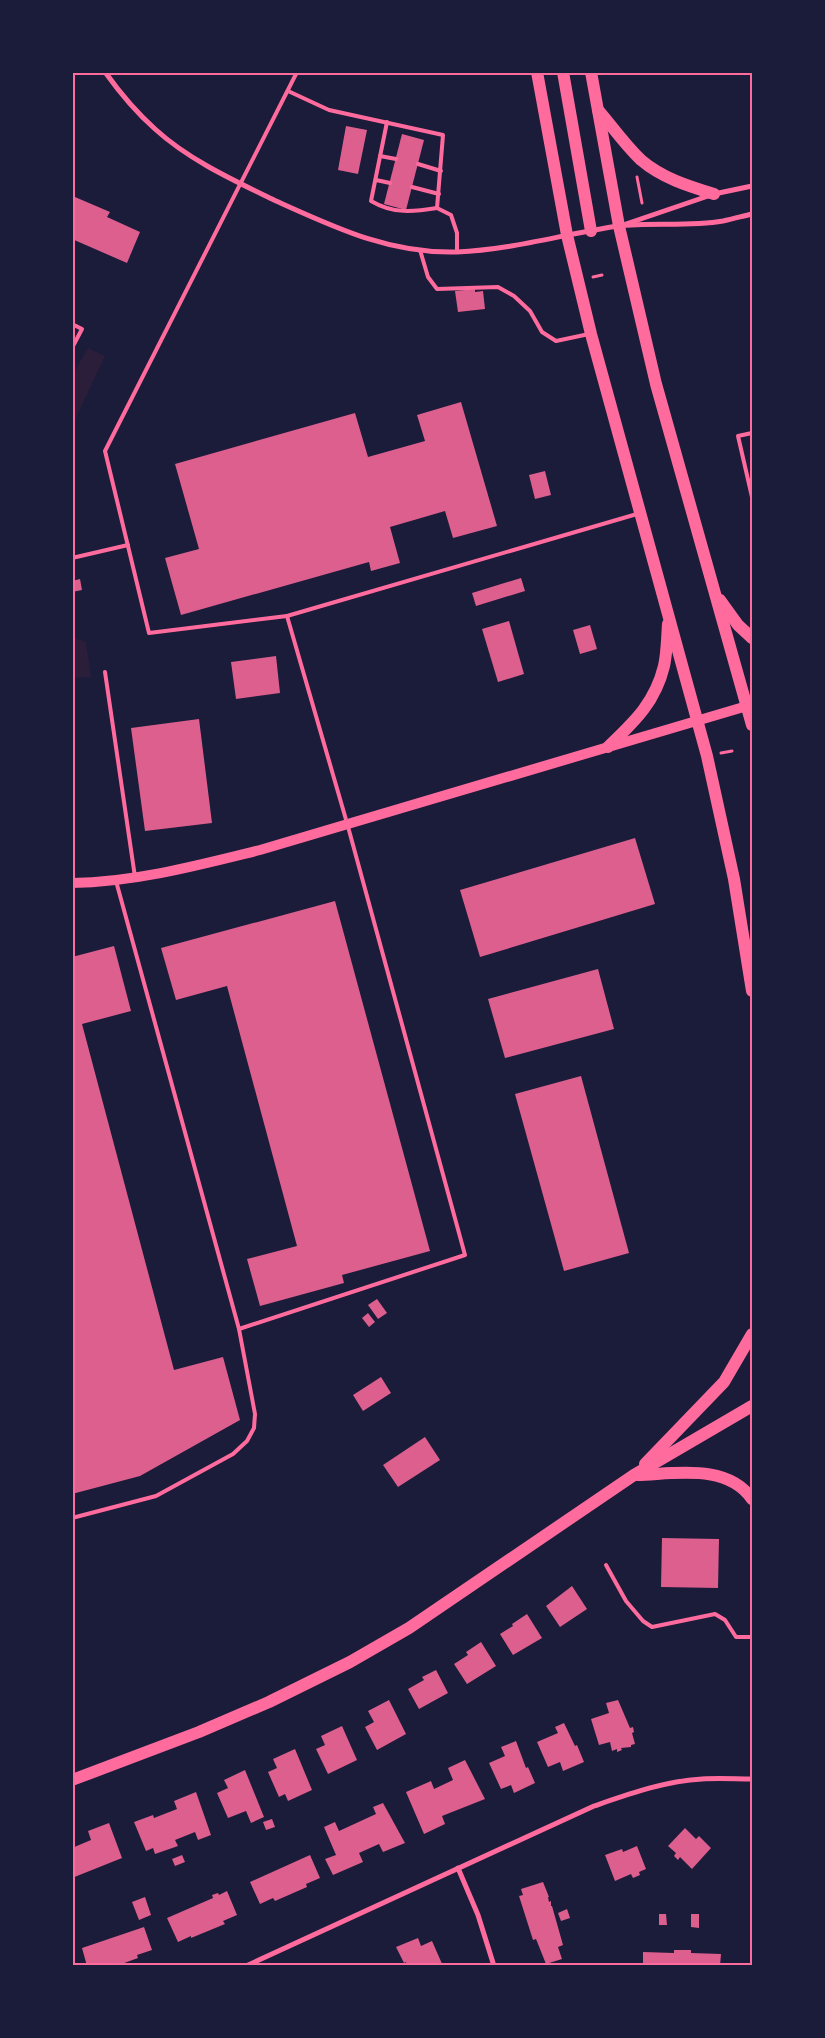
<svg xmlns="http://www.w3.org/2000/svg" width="825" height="2038" font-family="Montserrat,sans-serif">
	<rect width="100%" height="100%" fill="#1b1b3a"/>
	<g fill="#2a1e3b">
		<path d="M 88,348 L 105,356 L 73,424 L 73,374 Z"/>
		<path d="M 73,637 L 86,642 L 91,677 L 73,678 Z"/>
	</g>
	<g fill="#dd5f8e">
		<path d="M 346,126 L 367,130 L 358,174 L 338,170 Z"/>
		<path d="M 402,134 L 424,140 L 406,210 L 384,204 Z"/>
		<path d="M 75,197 L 110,212 L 107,217 L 140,232 L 127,263 L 72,239 L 72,202 Z"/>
		<path d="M 475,289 L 475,292 L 483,291 L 485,309 L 458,312 L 455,291 Z"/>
		<path d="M 461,402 L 497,526 L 453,538 L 445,511 L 390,527 L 400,563 L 371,571 L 369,562 L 181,615 L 165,558 L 199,549 L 175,464 L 355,413 L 368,457 L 425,441 L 417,415 Z"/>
		<path d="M 545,471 L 551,495 L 535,499 L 529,475 Z"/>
		<path d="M 521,578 L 525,591 L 476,606 L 472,593 Z"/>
		<path d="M 80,579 L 82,590 L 72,592 L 72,581 Z"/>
		<path d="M 509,621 L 524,674 L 498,682 L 482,629 Z"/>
		<path d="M 590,625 L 597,649 L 580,654 L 573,630 Z"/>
		<path d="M 276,656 L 280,693 L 236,699 L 231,662 Z"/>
		<path d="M 199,719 L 212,823 L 145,831 L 131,728 Z"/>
		<path d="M 635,838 L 655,904 L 480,957 L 460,890 Z"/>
		<path d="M 335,901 L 430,1251 L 342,1275 L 344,1283 L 260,1306 L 247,1259 L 297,1246 L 227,986 L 176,1000 L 161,948 Z"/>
		<path d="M 114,946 L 131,1011 L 82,1024 L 174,1370 L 223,1357 L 240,1420 L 140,1476 L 72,1494 L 72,957 Z"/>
		<path d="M 598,969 L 614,1029 L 505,1058 L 488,999 Z"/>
		<path d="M 581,1076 L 629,1253 L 564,1271 L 515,1094 Z"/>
		<path d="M 377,1299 L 387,1313 L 378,1319 L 368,1305 Z"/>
		<path d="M 368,1313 L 375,1322 L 369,1327 L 362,1318 Z"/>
		<path d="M 381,1377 L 391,1393 L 363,1411 L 353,1395 Z"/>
		<path d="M 425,1437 L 440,1460 L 398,1487 L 383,1465 Z"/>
		<path d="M 662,1538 L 719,1539 L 718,1588 L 661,1587 Z"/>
		<path d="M 572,1586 L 587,1609 L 560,1627 L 546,1606 Z"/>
		<path d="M 527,1614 L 542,1638 L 513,1655 L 500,1634 L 513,1626 L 512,1624 Z"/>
		<path d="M 481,1642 L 496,1666 L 467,1684 L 454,1664 L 468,1655 L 466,1652 Z"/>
		<path d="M 436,1670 L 448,1693 L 419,1709 L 408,1689 L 424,1680 L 422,1677 Z"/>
		<path d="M 389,1700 L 406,1734 L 377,1750 L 365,1727 L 374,1722 L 368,1711 Z"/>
		<path d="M 618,1700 L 630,1728 L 633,1727 L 634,1732 L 632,1733 L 635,1744 L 631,1745 L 631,1747 L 621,1748 L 622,1750 L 617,1752 L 617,1749 L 612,1751 L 610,1742 L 599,1745 L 591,1719 L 609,1713 L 606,1703 Z"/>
		<path d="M 564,1723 L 575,1746 L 577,1745 L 584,1762 L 563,1771 L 560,1762 L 548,1767 L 537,1742 L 558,1733 L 555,1727 Z"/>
		<path d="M 342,1726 L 357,1760 L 328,1774 L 316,1749 L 325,1745 L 321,1736 Z"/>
		<path d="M 516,1741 L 526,1768 L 528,1767 L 535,1783 L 514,1793 L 511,1785 L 501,1789 L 489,1763 L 505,1756 L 501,1747 Z"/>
		<path d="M 295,1749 L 312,1790 L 288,1801 L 285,1794 L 279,1797 L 268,1772 L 277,1768 L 273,1759 Z"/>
		<path d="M 465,1760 L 485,1799 L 442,1816 L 445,1824 L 424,1834 L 406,1792 L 431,1781 L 434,1789 L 453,1780 L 448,1768 Z"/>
		<path d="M 245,1770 L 264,1817 L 251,1823 L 246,1811 L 228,1818 L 217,1793 L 228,1788 L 224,1780 Z"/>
		<path d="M 196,1792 L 211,1835 L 198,1840 L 195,1832 L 175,1840 L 178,1846 L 155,1854 L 153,1848 L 146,1851 L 134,1822 L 153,1815 L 154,1818 L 177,1809 L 174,1801 Z"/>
		<path d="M 383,1803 L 405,1843 L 383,1852 L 379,1844 L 359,1853 L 363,1862 L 333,1875 L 325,1859 L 336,1855 L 324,1827 L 335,1822 L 339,1831 L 376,1814 L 373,1807 Z"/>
		<path d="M 272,1819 L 275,1827 L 266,1830 L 263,1822 Z"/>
		<path d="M 109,1823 L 122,1858 L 72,1878 L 72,1848 L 91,1840 L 88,1831 Z"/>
		<path d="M 685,1828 L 696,1839 L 699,1836 L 711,1848 L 692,1869 L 680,1857 L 678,1860 L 674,1856 L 676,1853 L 668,1846 Z"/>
		<path d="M 637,1846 L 646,1869 L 639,1872 L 640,1875 L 633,1878 L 631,1874 L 615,1881 L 605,1855 L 622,1849 L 623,1852 Z"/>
		<path d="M 182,1855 L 185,1862 L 175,1866 L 172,1859 Z"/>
		<path d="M 310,1855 L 320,1878 L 306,1884 L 307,1887 L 275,1901 L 273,1898 L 260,1904 L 250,1882 Z"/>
		<path d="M 543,1882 L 549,1897 L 548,1897 L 549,1902 L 551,1901 L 551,1906 L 552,1906 L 563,1945 L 558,1947 L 562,1959 L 546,1964 L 536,1939 L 533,1940 L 519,1896 L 523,1895 L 521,1889 Z"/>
		<path d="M 227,1891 L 237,1915 L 223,1921 L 225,1924 L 191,1938 L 191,1936 L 178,1942 L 167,1918 L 213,1898 L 212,1895 L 218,1893 L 219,1895 Z"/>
		<path d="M 145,1897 L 151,1915 L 139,1920 L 132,1902 Z"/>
		<path d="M 567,1909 L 570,1918 L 561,1921 L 558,1913 Z"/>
		<path d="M 659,1914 L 666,1914 L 667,1925 L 659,1925 Z"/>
		<path d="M 691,1914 L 699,1914 L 699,1928 L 691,1927 Z"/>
		<path d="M 144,1927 L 152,1950 L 137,1955 L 138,1958 L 116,1966 L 87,1966 L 82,1948 Z"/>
		<path d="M 418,1938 L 421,1946 L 432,1941 L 443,1966 L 407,1966 L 406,1962 L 404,1963 L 396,1947 Z"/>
		<path d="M 674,1950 L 691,1950 L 691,1953 L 721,1954 L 720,1966 L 643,1966 L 643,1952 L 674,1953 Z"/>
	</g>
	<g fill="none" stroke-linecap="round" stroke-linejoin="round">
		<g stroke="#ff6b9d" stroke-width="3">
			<path d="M 637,177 L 642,203"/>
			<path d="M 593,277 L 602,275"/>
			<path d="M 721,753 L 732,751"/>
		</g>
		<g stroke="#ff6b9d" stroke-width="4">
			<path d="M 288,91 L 329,110 L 443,135 L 437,208 L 451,215 L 457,233 L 457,252"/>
			<path d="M 387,122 L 371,201 C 393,214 413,212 437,208"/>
			<path d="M 380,156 L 396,159"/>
			<path d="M 418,164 L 441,171"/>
			<path d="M 376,180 L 390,183"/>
			<path d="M 412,187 L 439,194"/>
			<path d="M 420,250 L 428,277 L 437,289 L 498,287 L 514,296 L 530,311 L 542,332 L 556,341 L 589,334"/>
			<path d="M 72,324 L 82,329 L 72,348"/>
			<path d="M 752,433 L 738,436 L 752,497"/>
			<path d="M 72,558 L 128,545"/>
			<path d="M 287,616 L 149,633 L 105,451 L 297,72"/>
			<path d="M 105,672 L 135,877"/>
			<path d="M 239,1329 L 465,1255 L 347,823 L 287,616 L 637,514"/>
			<path d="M 72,1518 L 156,1496 L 233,1454 L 247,1441 L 254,1428 L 255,1414 L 239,1329 L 116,881"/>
			<path d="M 606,1565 L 626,1601 L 643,1621 L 652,1627 L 715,1614 L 725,1620 L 736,1637 L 752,1637"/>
		</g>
		<g stroke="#ff6b9d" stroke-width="5">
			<path d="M 105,72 C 120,93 136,112 155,129 C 189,160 233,180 274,200 C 334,227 389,254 457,252 C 511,250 564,234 618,226 C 652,222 688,227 723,221 C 733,219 743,216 752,214"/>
			<path d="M 626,224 L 714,194 L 752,186"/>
			<path d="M 458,1868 L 478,1915 L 494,1966"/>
			<path d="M 246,1966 L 594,1806 C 629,1794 665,1781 702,1779 C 719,1778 736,1779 752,1779"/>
		</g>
		<path stroke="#ff6b9d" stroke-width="10" d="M 72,883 C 136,882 199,865 260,850 L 747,706"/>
		<g stroke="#ff6b9d" stroke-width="12">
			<path d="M 537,72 L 567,235 L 591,334 L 707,756 L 734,879 L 752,991"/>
			<path d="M 563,72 L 591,231"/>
			<path d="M 591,72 L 619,226 L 656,384 L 752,725"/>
			<path d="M 598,110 C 612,126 625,145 641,160 C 662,178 688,186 714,194"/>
			<path d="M 720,600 L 738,625 L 752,638"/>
			<path d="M 608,747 C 634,722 655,703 664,666 C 667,653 667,637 668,624"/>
			<path d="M 645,1464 L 724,1382 L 752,1334"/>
			<path d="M 637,1475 C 675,1474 727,1463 752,1499"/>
			<path d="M 72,1780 L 199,1732 L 269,1702 L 350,1662 L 409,1628 L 634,1475 L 752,1406"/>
		</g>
	</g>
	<rect width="825" height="2038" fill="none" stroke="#1b1b3a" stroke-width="148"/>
	<rect x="74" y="74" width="677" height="1890" fill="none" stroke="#ff6b9d" stroke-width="2"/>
</svg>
